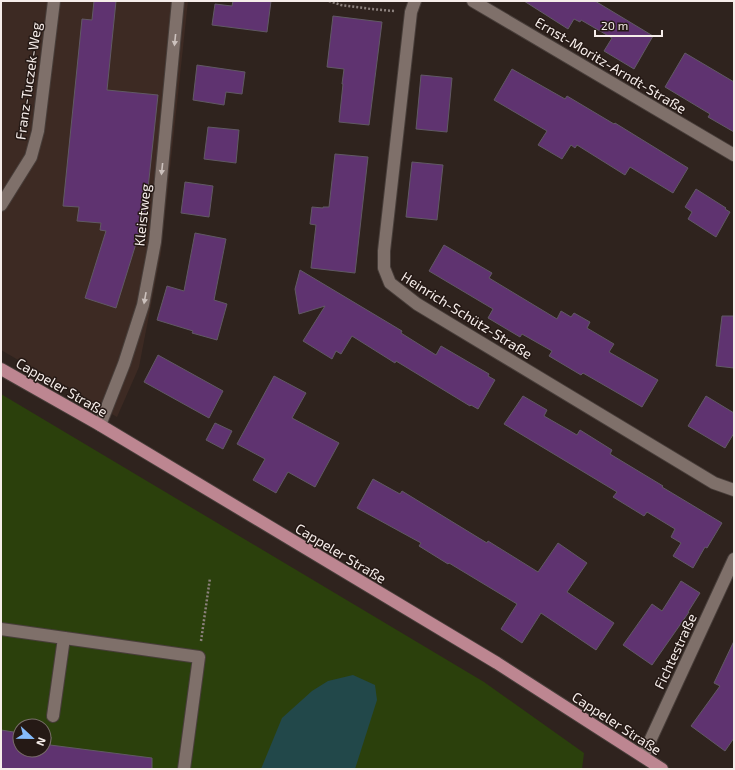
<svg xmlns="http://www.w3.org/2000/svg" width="735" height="770" font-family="'Exo 2',sans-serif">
	<rect width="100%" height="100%" fill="#2f231e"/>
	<path fill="#3d2a23" d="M 1,1 L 188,1 L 161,253 L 139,367 L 117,417 L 1,350 Z"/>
	<path fill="#2b400c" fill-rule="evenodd" d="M 1,394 L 484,682 L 584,753 L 582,769 L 1,769 ZM 20,726 L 44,726 L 44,750 L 20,750 Z"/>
	<path fill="#22484a" d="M 353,675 L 375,685 L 377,700 L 355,769 L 261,769 L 282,718 L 312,691 L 328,681 Z"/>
	<g fill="#5f3370" stroke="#615964">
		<path d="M 94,1 L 116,1 L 107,90 L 158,95 L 143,235 L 139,234 L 116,308 L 85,298 L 106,231 L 100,230 L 101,223 L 77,221 L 79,207 L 63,206 L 82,19 L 92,20 Z"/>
		<path d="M 233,1 L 271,1 L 267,32 L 212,25 L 215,4 L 232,6 Z"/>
		<path d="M 524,1 L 595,1 L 653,36 L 634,69 L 604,51 L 612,38 L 581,20 L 580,22 L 574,19 L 568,29 Z"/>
		<path d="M 333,16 L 382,22 L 369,125 L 339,122 L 343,84 L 342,84 L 344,69 L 327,67 Z"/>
		<path d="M 685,53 L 734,82 L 734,132 L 708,117 L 710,114 L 665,87 Z"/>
		<path d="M 197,65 L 245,72 L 242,94 L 226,92 L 224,105 L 193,100 Z"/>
		<path d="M 512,69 L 565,99 L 567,96 L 614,124 L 615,123 L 688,168 L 673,193 L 630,167 L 625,175 L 577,145 L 575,148 L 571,145 L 562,159 L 538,145 L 547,131 L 494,100 Z"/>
		<path d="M 421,75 L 452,78 L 447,132 L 416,129 Z"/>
		<path d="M 208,127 L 239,130 L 236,163 L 204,159 Z"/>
		<path d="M 335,154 L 368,157 L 355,273 L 311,268 L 316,225 L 310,224 L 312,207 L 323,208 L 323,207 L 329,207 Z"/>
		<path d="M 412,162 L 443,165 L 437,220 L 406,217 Z"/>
		<path d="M 185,182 L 213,186 L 209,217 L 181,213 Z"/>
		<path d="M 696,189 L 726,208 L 725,209 L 730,212 L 716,237 L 688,219 L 692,212 L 685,207 Z"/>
		<path d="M 195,233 L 226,239 L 214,300 L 227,304 L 217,340 L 192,333 L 193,331 L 157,320 L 167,286 L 184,291 Z"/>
		<path d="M 444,245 L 492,273 L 489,278 L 557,319 L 561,311 L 571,317 L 574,313 L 590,322 L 587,328 L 614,344 L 609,352 L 658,380 L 642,407 L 583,373 L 581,375 L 549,356 L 552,351 L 522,334 L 520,337 L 488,318 L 493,309 L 429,271 Z"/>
		<path d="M 300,270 L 402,331 L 401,333 L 436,355 L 441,346 L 489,374 L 488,376 L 495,380 L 478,409 L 471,405 L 470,406 L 396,361 L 395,363 L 352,336 L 341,354 L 336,351 L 332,359 L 303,341 L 325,306 L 299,314 L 295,289 Z"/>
		<path d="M 722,316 L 734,316 L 734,368 L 716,366 Z"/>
		<path d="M 158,355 L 223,391 L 209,418 L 144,382 Z"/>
		<path d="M 274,376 L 306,393 L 292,418 L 339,443 L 315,487 L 288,472 L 276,493 L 253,480 L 265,459 L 237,444 Z"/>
		<path d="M 523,396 L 547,410 L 544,416 L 577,435 L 580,430 L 612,450 L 610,454 L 663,486 L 662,487 L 722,523 L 707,548 L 705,547 L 693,568 L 673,556 L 681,543 L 671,537 L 675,529 L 647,512 L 644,516 L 613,497 L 617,492 L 504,424 Z"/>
		<path d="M 706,396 L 734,413 L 734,433 L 725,448 L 688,426 Z"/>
		<path d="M 215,423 L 232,431 L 223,449 L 206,440 Z"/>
		<path d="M 373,479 L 400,494 L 402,491 L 487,543 L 488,541 L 538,572 L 558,543 L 587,563 L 567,592 L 614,623 L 596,650 L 541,613 L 522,643 L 501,629 L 517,604 L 449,563 L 448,564 L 419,546 L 421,543 L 357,508 Z"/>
		<path d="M 681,581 L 700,593 L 688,612 L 689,612 L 652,665 L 623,645 L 652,604 L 662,611 Z"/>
		<path d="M 734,641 L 734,738 L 725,751 L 691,726 L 720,686 L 714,683 Z"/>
		<path d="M 1,730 L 20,733 L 20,750 L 44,750 L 44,736 L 51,737 L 50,745 L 152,758 L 152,769 L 1,769 Z"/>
	</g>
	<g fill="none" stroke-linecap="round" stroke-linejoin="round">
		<defs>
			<g id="minor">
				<path d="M 415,1 L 411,12 L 384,251 L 384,268 L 390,283 L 417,304 L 714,483 L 734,490"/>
				<path d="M 473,1 L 734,155"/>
				<path d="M 1,205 L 31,157 L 38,131 L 54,1"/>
				<path d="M 100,425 L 124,364 L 143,305 L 155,242 L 178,1"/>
				<path d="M 1,629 L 199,657 L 184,769"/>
				<path d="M 53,716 L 64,638"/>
				<path d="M 643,756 L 734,559"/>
			</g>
			<path id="major" d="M 1,369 L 100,425 L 497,663 L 662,769"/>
		</defs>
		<use href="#minor" stroke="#483e3a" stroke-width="14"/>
		<use href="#major" stroke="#483e3a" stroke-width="14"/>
		<g stroke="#8c817d" stroke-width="2.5" stroke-dasharray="2 2" stroke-linecap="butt">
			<path d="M 329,1 L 341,5 L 371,9 L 394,11"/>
			<path d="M 201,641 L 210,578"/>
		</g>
		<use href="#minor" stroke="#7f706a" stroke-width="12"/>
		<use href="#major" stroke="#bd8691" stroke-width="12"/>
	</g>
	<defs><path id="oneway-solid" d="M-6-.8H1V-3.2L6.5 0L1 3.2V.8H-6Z"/></defs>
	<g fill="#ccc1bd">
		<use href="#oneway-solid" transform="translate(175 40) rotate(96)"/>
		<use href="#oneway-solid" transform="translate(162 169) rotate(96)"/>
		<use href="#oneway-solid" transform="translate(145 298) rotate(100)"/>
	</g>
	<g text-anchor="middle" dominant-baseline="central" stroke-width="3" stroke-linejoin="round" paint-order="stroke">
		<g font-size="14" fill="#f6edea" stroke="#251915">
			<text transform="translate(611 65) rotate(31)">Ernst-Moritz-Arndt-Straße</text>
			<text transform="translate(28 81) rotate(-82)">Franz-Tuczek-Weg</text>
			<text transform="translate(142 215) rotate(-84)">Kleistweg</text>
			<text transform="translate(467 315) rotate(32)">Heinrich-Schütz-Straße</text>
			<text transform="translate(62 387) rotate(30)">Cappeler Straße</text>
			<text transform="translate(341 553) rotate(31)">Cappeler Straße</text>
			<text transform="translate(675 651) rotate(-65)">Fichtestraße</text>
			<text transform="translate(617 723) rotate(33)">Cappeler Straße</text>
		</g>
	</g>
	<rect width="735" height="770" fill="none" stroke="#f6edea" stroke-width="4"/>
	<g transform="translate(32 738) rotate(112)"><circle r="19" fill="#251915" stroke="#796e6a"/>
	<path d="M0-3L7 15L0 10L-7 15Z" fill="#85bbfb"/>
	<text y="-6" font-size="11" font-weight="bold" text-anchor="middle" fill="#f6edea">N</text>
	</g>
	<path d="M595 30v6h67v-6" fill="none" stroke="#f6edea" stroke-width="2"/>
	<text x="601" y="30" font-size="12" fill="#f6edea" stroke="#251915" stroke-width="3" paint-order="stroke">20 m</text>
</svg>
